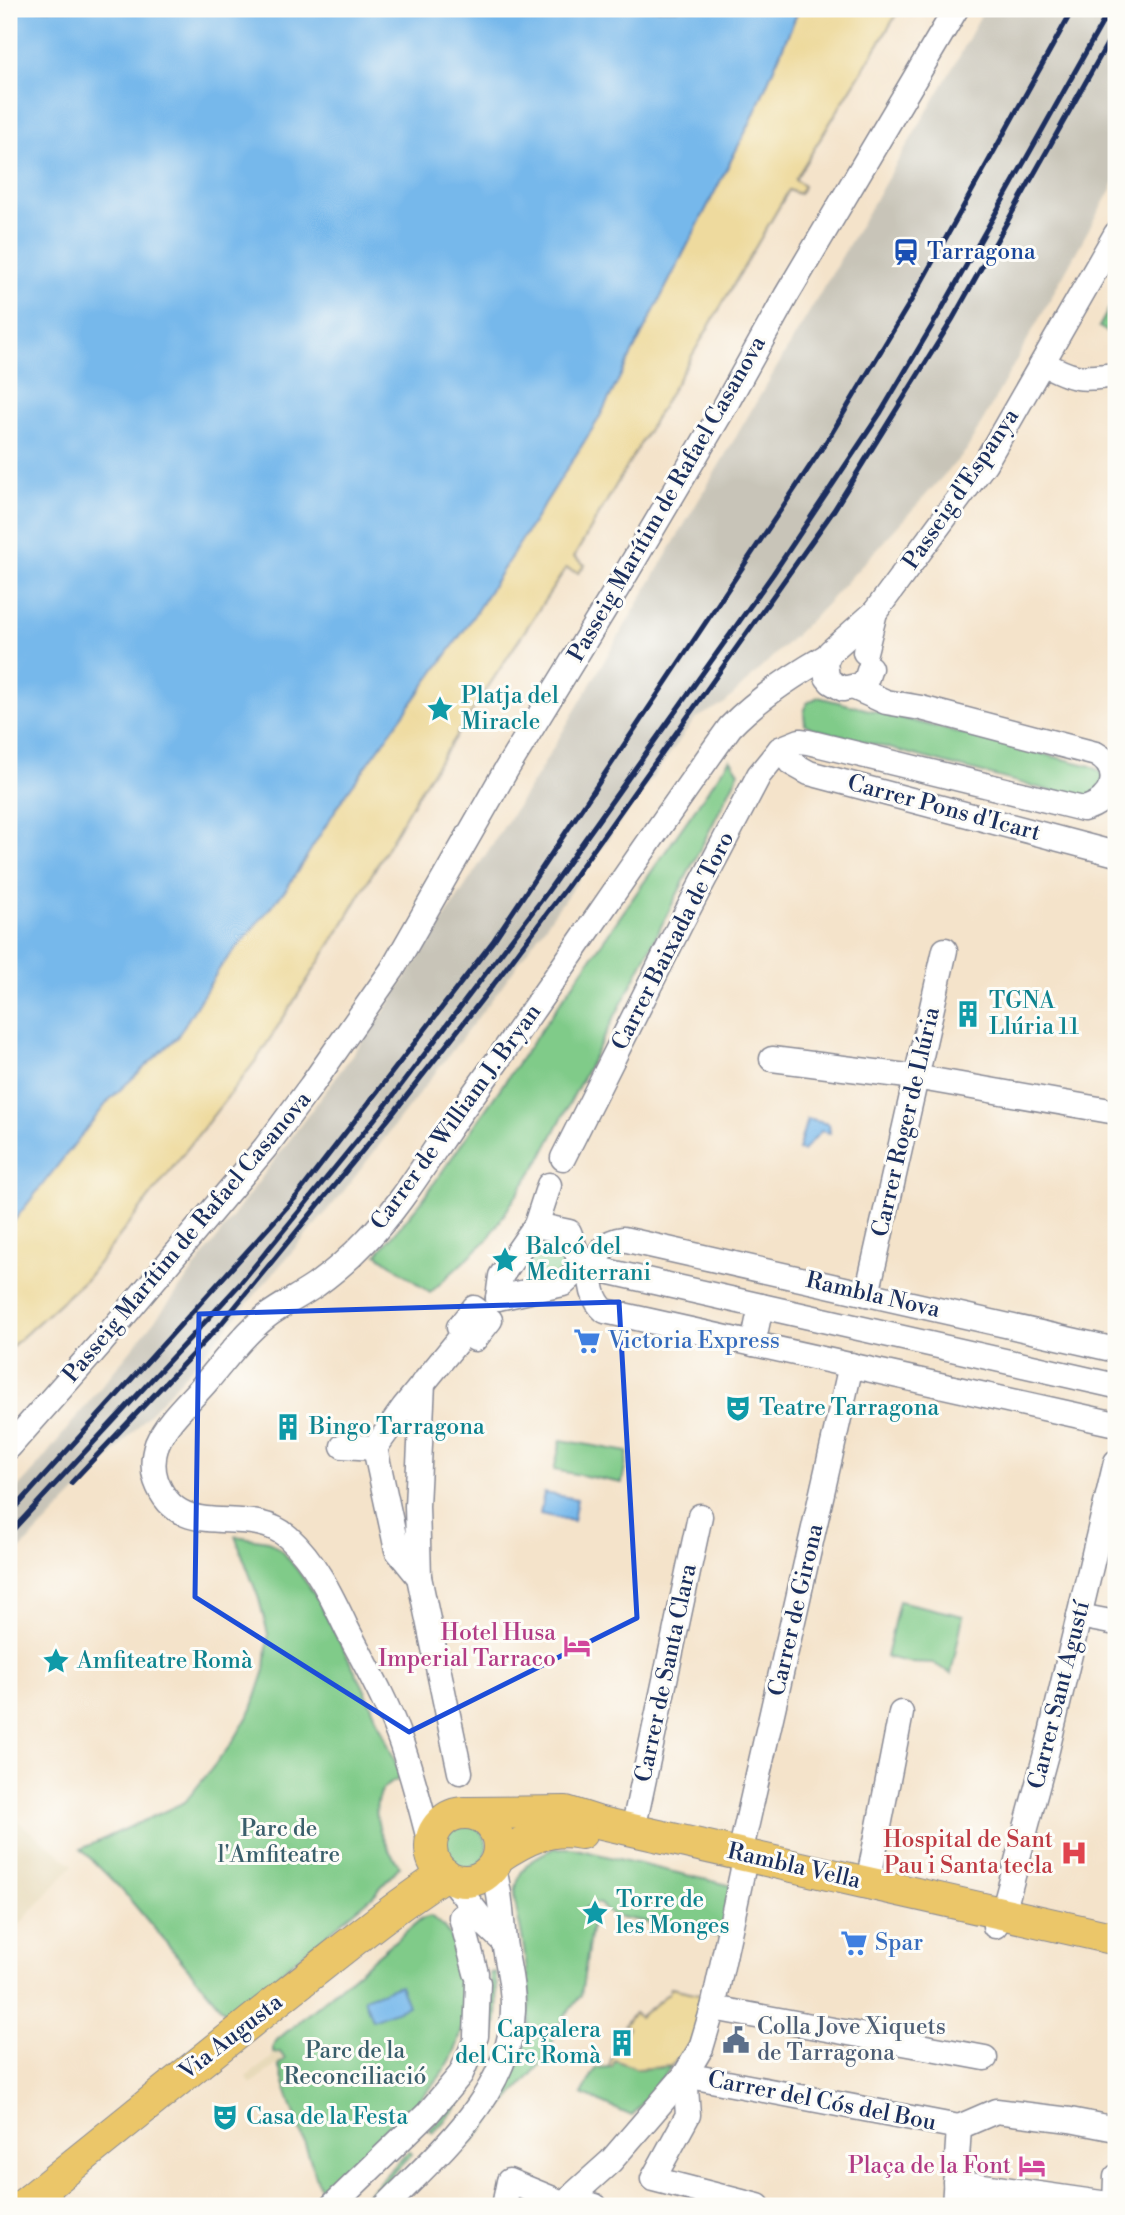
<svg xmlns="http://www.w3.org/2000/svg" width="1125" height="2215" font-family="'Libre Bodoni',serif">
	<rect width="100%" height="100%" fill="#fdfcf7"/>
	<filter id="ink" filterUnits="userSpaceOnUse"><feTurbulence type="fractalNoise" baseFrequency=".0143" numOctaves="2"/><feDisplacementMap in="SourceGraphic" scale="14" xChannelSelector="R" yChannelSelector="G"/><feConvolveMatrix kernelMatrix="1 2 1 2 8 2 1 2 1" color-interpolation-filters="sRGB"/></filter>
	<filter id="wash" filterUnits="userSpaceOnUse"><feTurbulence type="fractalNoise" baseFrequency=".00686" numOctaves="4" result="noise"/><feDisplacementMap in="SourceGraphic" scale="28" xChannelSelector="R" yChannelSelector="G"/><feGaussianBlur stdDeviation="1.57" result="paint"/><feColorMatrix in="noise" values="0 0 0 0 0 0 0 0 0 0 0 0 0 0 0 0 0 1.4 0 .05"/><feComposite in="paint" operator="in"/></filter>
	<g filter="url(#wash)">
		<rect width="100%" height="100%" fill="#f4e3ca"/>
		<g fill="#e7daba">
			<path d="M 9,1814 L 73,1865 L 9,1936 Z"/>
			<path d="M 275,2052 L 280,2052 L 285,2059 L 250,2084 L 246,2077 L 270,2059 Z"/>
		</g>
		<path fill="#c8c4b8" d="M 984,9 L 1116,9 L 1116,180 L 966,451 L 823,608 L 725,703 L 695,719 L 496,994 L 340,1196 L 209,1348 L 104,1464 L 9,1561 L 9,1497 L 29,1476 L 172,1299 L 381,1016 L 536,777 L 959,57 Z"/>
		<g fill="#80cb89" stroke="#4e7d74" stroke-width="2">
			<path d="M 1116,296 L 1116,337 L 1099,327 Z"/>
			<path d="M 818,697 L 1091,766 L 1101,772 L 1104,782 L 1089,801 L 812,728 L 805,724 L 804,713 L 807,703 Z"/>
			<path d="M 730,759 L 739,772 L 639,970 L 541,1158 L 488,1239 L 430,1293 L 377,1254 L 421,1202 Z"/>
			<path d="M 542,1240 L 564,1244 L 570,1253 L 564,1277 L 555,1280 L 535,1276 L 529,1268 L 533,1246 Z"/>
			<path d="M 561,1440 L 628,1452 L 622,1483 L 554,1470 Z"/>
			<path d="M 235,1536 L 268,1541 L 283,1552 L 298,1571 L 315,1595 L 363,1686 L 398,1768 L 400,1779 C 358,1791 381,1844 400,1866 L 373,1896 L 228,2016 L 121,1889 L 81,1849 L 185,1802 L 233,1742 L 252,1709 L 265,1670 L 268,1634 L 259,1599 Z"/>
			<path d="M 899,1601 L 963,1616 L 951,1674 L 933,1663 L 908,1662 L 886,1657 Z"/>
			<circle cx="465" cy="1847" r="22"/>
			<path d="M 555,1848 L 572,1848 L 733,1886 L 722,1937 L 615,1916 L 606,1911 L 600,1904 L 593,1903 L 586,1908 L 584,1915 L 592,1923 L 581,1995 L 556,2028 L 550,2053 L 469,2145 L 461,2142 C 484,2115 512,2088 523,2054 C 535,2015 528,1975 522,1936 C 519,1920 512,1899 517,1883 C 522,1864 538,1855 555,1848 Z"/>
			<path d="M 430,1916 C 450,1927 460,1952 463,1975 C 473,2049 442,2079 392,2127 C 369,2149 346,2171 322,2194 L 278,2065 L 285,2059 L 280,2052 L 273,2053 L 273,2046 L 277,2040 L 421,1919 Z"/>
			<path d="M 495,1972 C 506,2045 482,2082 433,2133 L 429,2130 C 476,2081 500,2044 490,1973 Z"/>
			<path d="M 615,2060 L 638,2069 L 671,2067 L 632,2116 L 582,2094 L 596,2068 L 611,2067 Z"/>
			<path d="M 409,2151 L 412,2154 L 362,2206 L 356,2206 Z"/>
		</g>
		<g fill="#eeda9e" stroke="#84847e" stroke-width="2">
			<path d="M 799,9 L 900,9 L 795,180 L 804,186 L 799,194 L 789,190 L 574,557 L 585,565 L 578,573 L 566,568 L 421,789 L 342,926 L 257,1059 L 86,1279 L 9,1349 L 9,1227 L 110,1099 L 177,1037 L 221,966 L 287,888 L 341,801 L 465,629 L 598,420 L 751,121 Z"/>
			<path d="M 671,1988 L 704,1995 L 701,2032 L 671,2066 L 638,2069 L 615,2060 L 612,2067 L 609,2065 L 616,2046 L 628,2028 L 624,2025 L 634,2013 L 639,2017 L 669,1993 Z"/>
		</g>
		<g fill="#76b8eb" stroke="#4874a4" stroke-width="2">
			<path d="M 9,9 L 799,9 L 751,121 L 598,420 L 465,629 L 341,801 L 287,888 L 221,966 L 177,1037 L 110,1099 L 9,1227 Z"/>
			<path d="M 807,1119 L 829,1124 L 830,1133 L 821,1131 L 803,1151 L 798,1150 Z"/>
			<path d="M 544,1493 L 577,1499 L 573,1521 L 540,1514 Z"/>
			<path d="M 400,1985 L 408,2006 L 372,2020 L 364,1998 Z"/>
		</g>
	</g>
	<g filter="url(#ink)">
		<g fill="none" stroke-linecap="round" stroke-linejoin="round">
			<defs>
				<g id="minor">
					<path d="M 1043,363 C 1076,381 1080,379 1116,375"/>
					<path d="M 865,652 L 875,612"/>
					<path d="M 870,668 L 866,680 L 861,685 L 843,689 L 831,682 L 827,677 L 825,663 L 830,652 L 875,612 L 985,463 L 1116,234"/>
					<path d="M 780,749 L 791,763 L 809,773 L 1116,854"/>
					<path d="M 772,1059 L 915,1077 L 1116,1112"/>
					<path d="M 563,1158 L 680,925 L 759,775 L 780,749 L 800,741 L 808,742 L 1083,809 C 1113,802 1125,770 1096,754 L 921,708 L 886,702 L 855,688"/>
					<path d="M 593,1268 L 761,1306 L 753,1344"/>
					<path d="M 867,1294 L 945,950"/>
					<path d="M 498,1298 L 563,1284 L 582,1267 L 569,1232 L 536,1225"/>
					<path d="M 498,1298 L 501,1276 L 536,1225 L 549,1185"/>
					<path d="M 761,1306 L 1116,1386"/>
					<path d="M 474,1308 L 490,1320 L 475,1339 L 459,1327 Z"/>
					<path d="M 1116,1350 L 623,1239 C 590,1242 581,1291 605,1311 L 1116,1424"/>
					<path d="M 343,1446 L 375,1448"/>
					<path d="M 9,1447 L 101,1343 L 265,1148 L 311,1086 L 392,970 L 506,770 L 624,577 L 725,406 L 786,296 L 956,9"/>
					<path d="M 419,1577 L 417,1506 L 423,1383"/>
					<path d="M 1079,1616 L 1116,1623"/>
					<path d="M 460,1772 L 419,1577 L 397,1550 L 375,1448 L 404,1407 L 465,1332"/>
					<path d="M 633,1830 L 700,1516"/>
					<path d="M 431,1847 C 421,1809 412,1771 398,1734 C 385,1698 365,1664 347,1629 C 332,1597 315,1561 288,1537 C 247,1501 179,1546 156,1480 C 152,1468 153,1456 157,1444 C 167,1420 191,1400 207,1381 C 226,1359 244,1334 267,1316 C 282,1305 300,1296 316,1285 C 334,1272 351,1257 366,1241 C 405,1201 432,1151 465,1106 C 555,981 640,852 730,727 C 758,698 792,676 827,656"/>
					<path d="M 740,1854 L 851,1365"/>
					<path d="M 450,1878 L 488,1927 L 504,1942"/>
					<path d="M 868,1883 L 901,1713"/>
					<path d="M 461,1917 L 476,1973"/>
					<path d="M 995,1926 L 1003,1913 L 1047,1750 L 1116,1462"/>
					<path d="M 713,2008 L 985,2058"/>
					<path d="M 476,2036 L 478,1983"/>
					<path d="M 685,2075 L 959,2127"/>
					<path d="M 685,2075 L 688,2115 L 653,2179 L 758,2206"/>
					<path d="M 959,2127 L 996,2111 L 1070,2120 L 1116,2129"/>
					<path d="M 955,2182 L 1115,2205"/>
					<path d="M 569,2200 L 595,2206"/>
					<path d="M 563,2204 L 611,2161 L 685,2075 L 701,2048 L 713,2008 L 743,1869"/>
					<path d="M 332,2206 L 428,2113 L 461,2074 L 473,2046"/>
					<path d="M 386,2206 C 440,2151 511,2093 513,2010 C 514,1986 507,1964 504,1941 C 501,1916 501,1892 493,1867"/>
					<path d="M 504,2206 L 509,2181 L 570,2206"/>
					<path d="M 954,2206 L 959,2127"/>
					<path d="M 1115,2206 L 1116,2177"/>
				</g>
				<g id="major">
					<path d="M 470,1813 L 566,1812 L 597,1822 L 1116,1939"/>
					<circle cx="465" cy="1847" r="34"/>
					<path d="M 498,1857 C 524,1840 549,1826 581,1833"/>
					<path d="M 22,2206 C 112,2134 201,2061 292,1989 C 342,1950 391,1909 445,1874"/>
				</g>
			</defs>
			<use href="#minor" stroke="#888994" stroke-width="27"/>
			<use href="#major" stroke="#888994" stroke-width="34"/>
			<use href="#minor" stroke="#fff" stroke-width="24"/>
			<use href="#major" stroke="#ebc669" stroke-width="32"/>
			<g stroke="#1b2f5e" stroke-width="5">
				<path d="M 71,1483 L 221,1324 L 391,1116 L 497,980 L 567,887 L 834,510 L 952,320 L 1116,28"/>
				<path d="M 9,1515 L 296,1197 L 494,940 L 830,436 L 912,299 L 1073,9"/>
				<path d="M 9,1534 L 239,1285 L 386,1105 L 546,894 L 773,574 L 881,412 L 939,314 L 1110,9"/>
			</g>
		</g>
	</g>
	<path fill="none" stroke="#1d4ed8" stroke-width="5" stroke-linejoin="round" d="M 619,1302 L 637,1618 L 409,1732 L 195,1597 L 199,1314 Z"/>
	<defs>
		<symbol id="station-bare" viewBox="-9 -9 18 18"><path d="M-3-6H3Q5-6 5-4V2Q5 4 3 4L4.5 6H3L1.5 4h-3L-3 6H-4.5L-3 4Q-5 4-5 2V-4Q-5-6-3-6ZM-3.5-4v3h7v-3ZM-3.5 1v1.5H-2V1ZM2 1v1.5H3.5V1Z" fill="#1a4fb4" stroke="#fdfcf7" stroke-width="2.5" paint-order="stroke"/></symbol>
		<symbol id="sight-bare" viewBox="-9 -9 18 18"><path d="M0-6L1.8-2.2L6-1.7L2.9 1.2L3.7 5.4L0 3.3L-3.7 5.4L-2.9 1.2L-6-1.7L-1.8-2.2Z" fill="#0f9aa8" stroke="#fdfcf7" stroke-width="2.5" paint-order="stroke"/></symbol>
		<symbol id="building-bare" viewBox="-9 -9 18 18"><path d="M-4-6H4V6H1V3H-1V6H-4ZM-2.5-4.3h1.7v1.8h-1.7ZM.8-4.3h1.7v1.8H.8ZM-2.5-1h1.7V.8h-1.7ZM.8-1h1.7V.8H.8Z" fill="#0f9aa8" stroke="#fdfcf7" stroke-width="2.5" paint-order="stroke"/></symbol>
		<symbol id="supermarket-bare" viewBox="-9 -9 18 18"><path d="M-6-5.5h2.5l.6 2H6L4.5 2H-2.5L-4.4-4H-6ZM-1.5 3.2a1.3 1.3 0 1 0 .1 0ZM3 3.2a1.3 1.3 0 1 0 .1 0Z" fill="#3f7fe0" stroke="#fdfcf7" stroke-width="2.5" paint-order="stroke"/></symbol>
		<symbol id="theatre-bare" viewBox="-9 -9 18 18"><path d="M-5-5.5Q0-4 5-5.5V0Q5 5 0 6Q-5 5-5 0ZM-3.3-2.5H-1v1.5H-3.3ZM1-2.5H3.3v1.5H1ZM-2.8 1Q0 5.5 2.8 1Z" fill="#0f9aa8" stroke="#fdfcf7" stroke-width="2.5" paint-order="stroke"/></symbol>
		<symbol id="hotel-bare" viewBox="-9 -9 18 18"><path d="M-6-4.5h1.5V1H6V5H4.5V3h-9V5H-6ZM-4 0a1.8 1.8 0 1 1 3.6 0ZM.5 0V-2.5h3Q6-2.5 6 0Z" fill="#d1479c" stroke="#fdfcf7" stroke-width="2.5" paint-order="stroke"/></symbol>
		<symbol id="hospital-bare" viewBox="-9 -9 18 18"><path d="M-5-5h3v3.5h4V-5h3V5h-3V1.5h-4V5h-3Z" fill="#e0444e" stroke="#fdfcf7" stroke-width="2.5" paint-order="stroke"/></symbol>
		<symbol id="civic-bare" viewBox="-9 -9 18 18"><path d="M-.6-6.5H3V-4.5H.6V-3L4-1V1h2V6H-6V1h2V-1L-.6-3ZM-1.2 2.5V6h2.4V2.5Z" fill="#5c6f8a" stroke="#fdfcf7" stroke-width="2.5" paint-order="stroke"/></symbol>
	</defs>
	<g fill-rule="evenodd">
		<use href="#station-bare" x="887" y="233" width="38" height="38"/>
		<use href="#sight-bare" x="421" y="690" width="38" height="38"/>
		<use href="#building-bare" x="949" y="995" width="38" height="38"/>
		<use href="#sight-bare" x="486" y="1241" width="38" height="38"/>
		<use href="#supermarket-bare" x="568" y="1322" width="38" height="38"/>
		<use href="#theatre-bare" x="719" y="1389" width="38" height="38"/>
		<use href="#building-bare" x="269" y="1408" width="38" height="38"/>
		<use href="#hotel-bare" x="558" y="1627" width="38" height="38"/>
		<use href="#sight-bare" x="37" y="1642" width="38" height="38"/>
		<use href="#hospital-bare" x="1055" y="1834" width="38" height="38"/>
		<use href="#sight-bare" x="576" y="1894" width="38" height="38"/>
		<use href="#supermarket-bare" x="835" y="1924" width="38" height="38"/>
		<use href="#civic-bare" x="717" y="2021" width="38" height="38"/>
		<use href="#building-bare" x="603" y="2024" width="38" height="38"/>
		<use href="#theatre-bare" x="206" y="2098" width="38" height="38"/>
		<use href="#hotel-bare" x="1013" y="2147" width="38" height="38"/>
	</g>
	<g text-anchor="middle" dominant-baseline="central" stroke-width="6" stroke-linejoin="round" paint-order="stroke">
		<g font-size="23" fill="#164399" stroke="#fdfcf7" text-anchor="start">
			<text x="927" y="252">Tarragona</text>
		</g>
		<g font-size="23" fill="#1b2f5e" stroke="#fdfcf7">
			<text transform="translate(961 489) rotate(-56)">Passeig d'Espanya</text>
			<text transform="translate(667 499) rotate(-60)">Passeig Marítim de Rafael Casanova</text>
			<text transform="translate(944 808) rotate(15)">Carrer Pons d'Icart</text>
			<text transform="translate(673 941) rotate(-63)">Carrer Baixada de Toro</text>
			<text transform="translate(456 1117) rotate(-54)">Carrer de William J. Bryan</text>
			<text transform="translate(906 1122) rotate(-77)">Carrer Roger de Llúria</text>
			<text transform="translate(187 1237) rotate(-50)">Passeig Marítim de Rafael Casanova</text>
			<text transform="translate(873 1295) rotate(13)">Rambla Nova</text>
			<text transform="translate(796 1610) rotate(-77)">Carrer de Girona</text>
			<text transform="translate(666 1673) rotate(-78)">Carrer de Santa Clara</text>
			<text transform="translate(1059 1695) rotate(-76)">Carrer Sant Agustí</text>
			<text transform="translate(794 1866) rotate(13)">Rambla Vella</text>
			<text transform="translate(231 2037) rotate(-38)">Via Augusta</text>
			<text transform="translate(822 2101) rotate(11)">Carrer del Cós del Bou</text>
		</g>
		<g font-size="23" fill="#0d838f" stroke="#fdfcf7" text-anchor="start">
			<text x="461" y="696">Platja del<tspan x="461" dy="26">Miracle</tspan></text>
			<text x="989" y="1001">TGNA<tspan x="989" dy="26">Llúria 11</tspan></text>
			<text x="526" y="1247">Balcó del<tspan x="526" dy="26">Mediterrani</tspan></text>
			<text x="759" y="1408">Teatre Tarragona</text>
			<text x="309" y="1427">Bingo Tarragona</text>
			<text x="77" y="1661">Amfiteatre Romà</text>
			<text x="616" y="1900">Torre de<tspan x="616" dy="26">les Monges</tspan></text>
			<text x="601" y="2030" text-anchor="end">Capçalera<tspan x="601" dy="26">del Circ Romà</tspan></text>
			<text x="246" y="2117">Casa de la Festa</text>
		</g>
		<g font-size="23" fill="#366cbe" stroke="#fdfcf7" text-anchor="start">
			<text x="608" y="1341">Victoria Express</text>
			<text x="875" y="1943">Spar</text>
		</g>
		<g font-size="23" fill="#b23c85" stroke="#fdfcf7" text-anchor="end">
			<text x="556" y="1633">Hotel Husa<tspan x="556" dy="26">Imperial Tarraco</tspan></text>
			<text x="1011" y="2166">Plaça de la Font</text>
		</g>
		<g font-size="23" fill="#395e6b" stroke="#fdfcf7">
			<text x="279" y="1829">Parc de<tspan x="279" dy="26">l'Amfiteatre</tspan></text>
			<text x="355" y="2051">Parc de la<tspan x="355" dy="26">Reconciliació</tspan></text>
		</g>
		<g font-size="23" fill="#be3a42" stroke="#fdfcf7" text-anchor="end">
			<text x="1053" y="1840">Hospital de Sant<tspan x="1053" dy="26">Pau i Santa tecla</tspan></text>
		</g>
		<g font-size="23" fill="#4e5e75" stroke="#fdfcf7" text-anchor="start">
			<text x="757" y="2027">Colla Jove Xiquets<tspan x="757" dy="26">de Tarragona</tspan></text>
		</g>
	</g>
	<rect width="1125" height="2215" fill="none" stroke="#fdfcf7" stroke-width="35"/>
</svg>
